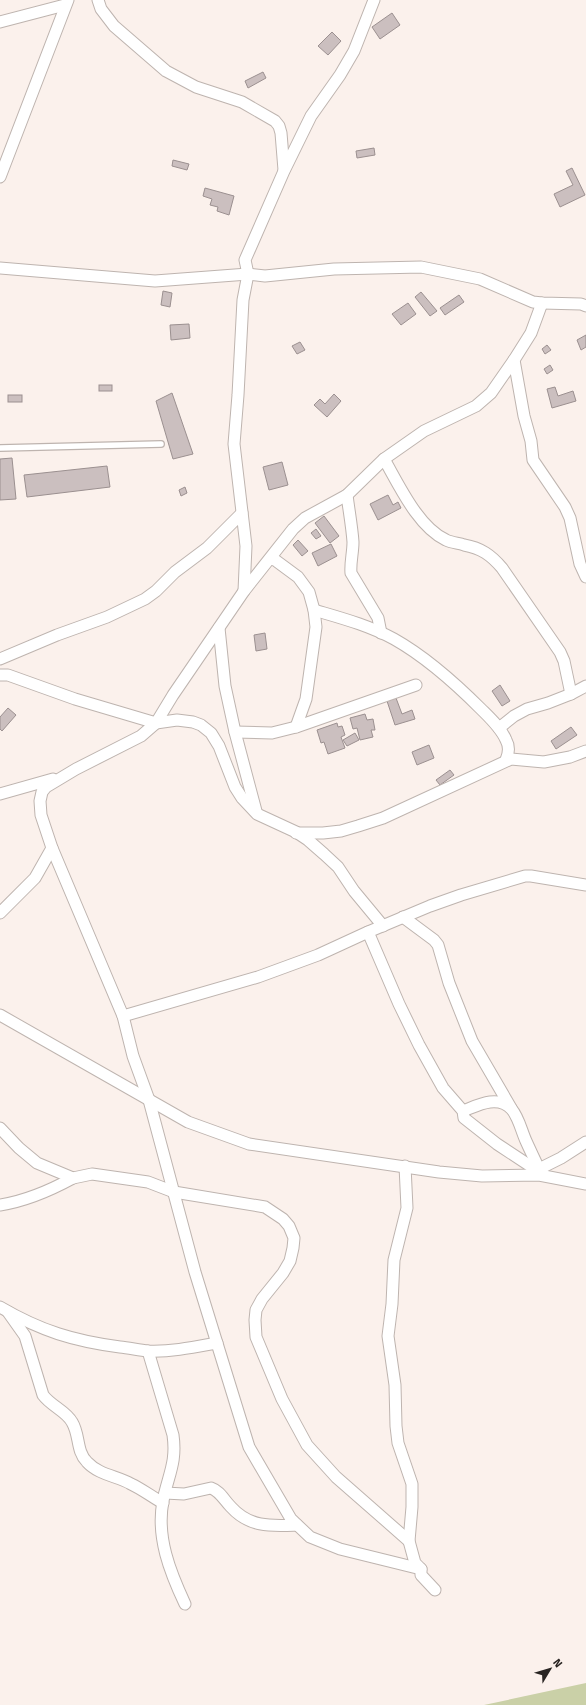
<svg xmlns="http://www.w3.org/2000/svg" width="586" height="1705" font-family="'Fira Sans',sans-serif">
	<rect width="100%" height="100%" fill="#fbf1ec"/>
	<path fill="#cad0a7" d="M 586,1683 L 586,1705 L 484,1705 Z"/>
	<g fill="#cbbfbf" stroke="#9b9090">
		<path d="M 392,13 L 400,25 L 380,39 L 372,27 Z"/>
		<path d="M 332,32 L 341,41 L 328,55 L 318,46 Z"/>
		<path d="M 263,72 L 266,78 L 248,88 L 245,81 Z"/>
		<path d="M 374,148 L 375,155 L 357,158 L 356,151 Z"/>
		<path d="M 173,160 L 189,164 L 187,170 L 172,166 Z"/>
		<path d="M 572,168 L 585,195 L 560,207 L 554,194 L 573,185 L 566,171 Z"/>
		<path d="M 205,188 L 234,196 L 229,215 L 217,211 L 218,207 L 210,205 L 212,199 L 203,196 Z"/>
		<path d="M 163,291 L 172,293 L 170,307 L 161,305 Z"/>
		<path d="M 421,292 L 437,311 L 430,316 L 415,297 Z"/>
		<path d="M 459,295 L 464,302 L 445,315 L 440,308 Z"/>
		<path d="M 408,303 L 416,314 L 401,325 L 392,314 Z"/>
		<path d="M 189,324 L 190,338 L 171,340 L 170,325 Z"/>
		<path d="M 586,335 L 586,347 L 581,350 L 577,340 Z"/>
		<path d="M 300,342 L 305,350 L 297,354 L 292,346 Z"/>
		<path d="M 547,345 L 551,350 L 545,354 L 542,349 Z"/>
		<path d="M 550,365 L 553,370 L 547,374 L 544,369 Z"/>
		<rect x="99" y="385" width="13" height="6"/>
		<path d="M 555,387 L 558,396 L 573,391 L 576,401 L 552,408 L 547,389 Z"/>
		<path d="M 172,393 L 193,454 L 173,459 L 156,401 Z"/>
		<path d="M 334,394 L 341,401 L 327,417 L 314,405 L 320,399 L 325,404 Z"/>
		<rect x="8" y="395" width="14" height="7"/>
		<path d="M 12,458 L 16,499 L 0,500 L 0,459 Z"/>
		<path d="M 282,462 L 288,485 L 269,490 L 263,467 Z"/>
		<path d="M 107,466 L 110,487 L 27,497 L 24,475 Z"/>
		<path d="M 185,487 L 187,493 L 181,496 L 179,490 Z"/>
		<path d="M 388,495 L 393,505 L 398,502 L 401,508 L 378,520 L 370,504 Z"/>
		<path d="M 324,516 L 339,536 L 330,543 L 315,523 Z"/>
		<path d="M 316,529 L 321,536 L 316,539 L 311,533 Z"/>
		<path d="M 298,540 L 308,551 L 302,556 L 293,545 Z"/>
		<path d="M 331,544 L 337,556 L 318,566 L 312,553 Z"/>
		<path d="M 265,633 L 267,649 L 256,651 L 254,635 Z"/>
		<path d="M 500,685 L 510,701 L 502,706 L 492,691 Z"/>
		<path d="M 396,698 L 402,714 L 412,710 L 415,719 L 395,725 L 387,701 Z"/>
		<path d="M 8,708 L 16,715 L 2,731 L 0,729 L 0,717 Z"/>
		<path d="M 365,714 L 367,720 L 373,719 L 375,730 L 371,730 L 373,737 L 360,740 L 357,728 L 353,729 L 350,718 Z"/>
		<path d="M 337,723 L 338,727 L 342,726 L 345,735 L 341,737 L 345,748 L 328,754 L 324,742 L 321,743 L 317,730 Z"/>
		<path d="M 571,727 L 577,735 L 556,749 L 551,741 Z"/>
		<path d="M 355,733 L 359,740 L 347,746 L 343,740 Z"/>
		<path d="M 429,745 L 434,758 L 417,765 L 412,752 Z"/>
		<path d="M 450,770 L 454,775 L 440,785 L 436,780 Z"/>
	</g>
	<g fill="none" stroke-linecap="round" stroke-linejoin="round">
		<defs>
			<path id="service" d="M 0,448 L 161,444"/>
			<g id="minor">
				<path d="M 98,0 L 101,9 L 114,26 L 166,71 L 196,87 L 242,102 L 275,121 L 279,126 L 281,133 L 284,170"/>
				<path d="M 0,22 L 65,5"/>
				<path d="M 0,177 L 68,0"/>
				<path d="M 0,268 L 155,281 L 248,274 L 265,276 L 334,269 L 421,267 L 480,279 L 533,302 L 542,303 L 581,304 L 586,306"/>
				<path d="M 514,360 L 524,416 L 531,441 L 533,460 L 565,507 L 570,518 L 580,564 L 586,577"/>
				<path d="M 384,459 C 399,485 418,527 446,540 C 452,543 459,543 464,545 C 481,548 491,555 502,568 L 560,652 L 564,661 L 571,694"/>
				<path d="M 347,495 C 349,511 352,527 353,542 C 353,553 350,563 351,573 L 378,618 L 381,633"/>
				<path d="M 270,559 L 275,560 L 298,577 L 309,592 L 314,610 L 316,627 L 306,699 L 296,727"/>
				<path d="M 244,591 L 246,546 L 234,444 L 238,395 L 243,300 L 248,274 L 245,260 L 284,171 L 311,116 L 340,75 L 354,51 L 374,0"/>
				<path d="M 314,610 C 341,618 368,625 394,639 C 426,657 455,683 481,709 C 490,718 501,728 506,740 C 510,747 509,753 506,760"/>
				<path d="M 219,628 L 225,686 L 235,732 L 256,811"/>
				<path d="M 0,659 L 57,635 L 107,617 L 145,599 L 156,591 L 175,572 L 207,548 L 242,513"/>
				<path d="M 0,675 L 8,675 L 75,699 L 156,723 L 177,720 L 193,722 L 201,725 L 211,733 L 219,746 L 235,787 L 242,798 L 257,814 L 296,832 L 308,840 L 324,854 L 338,867 L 354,891 L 383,926"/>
				<path d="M 499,728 L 514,716 L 527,709 L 548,703 L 571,694 L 586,686"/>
				<path d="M 235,732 L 272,733 L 296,727 L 416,685"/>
				<path d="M 0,794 L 53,779"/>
				<path d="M 296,833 L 323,833 L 341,831 L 358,826 L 383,818 L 511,759 L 544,762 L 570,757 L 586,751"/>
				<path d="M 52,848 L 123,1016 L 133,1056 L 149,1100 L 195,1272 L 249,1447 L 291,1519 L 310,1537 L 340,1549 L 421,1569"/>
				<path d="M 0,913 L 35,878 L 52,848 L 41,815 L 40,801 L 42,792 L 46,787 L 76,769 L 141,736 L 156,723 L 173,695 L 244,591 L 293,529 L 305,518 L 347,495 L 384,459 L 424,431 L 476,406 L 491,393 L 514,360 L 531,333 L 542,303"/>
				<path d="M 403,917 L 434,940 L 438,945 L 449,983 L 472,1041 L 511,1108"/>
				<path d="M 368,932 L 399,1004 L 419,1045 L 443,1088 L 463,1111 L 464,1118 L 497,1144 L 544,1175"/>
				<path d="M 0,1015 L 188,1122 L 249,1144 L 439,1172 L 482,1176 L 539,1175 L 586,1184"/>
				<path d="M 123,1016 L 258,977 L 318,955 L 368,932 L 430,906 L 461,895 L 525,876 L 531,876 L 586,885"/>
				<path d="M 463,1111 C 471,1108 481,1103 490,1102 C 516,1099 518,1123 526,1141 C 530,1150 535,1160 539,1169 L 536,1171"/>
				<path d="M 0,1128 L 19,1148 L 37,1163 L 73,1178 L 92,1174 L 148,1182 L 174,1192 L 265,1207 L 283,1219 L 289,1226 L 294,1238 L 293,1248 L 290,1261 L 283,1273 L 262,1299 L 256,1310 L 255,1320 L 256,1337 L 282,1399 L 307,1445 L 336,1477 L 409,1541"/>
				<path d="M 405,1166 L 407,1208 L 394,1260 L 392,1304 L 388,1336 L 395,1385 L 396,1426 L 398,1443 L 412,1484 L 412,1507 L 409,1541 L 415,1563 L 421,1569 L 421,1575 L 435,1590"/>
				<path d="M 539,1169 L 561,1158 L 586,1142"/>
				<path d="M 0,1205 C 26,1201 51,1190 73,1178"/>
				<path d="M 0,1307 C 41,1331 74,1341 120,1347 C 129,1348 139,1350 148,1351 C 171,1352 195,1347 217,1343"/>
				<path d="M 8,1312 L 25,1336 L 43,1395 C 51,1406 66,1411 72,1422 C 80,1435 76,1451 87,1462 C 99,1475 117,1476 131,1484 C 142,1489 152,1497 163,1503"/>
				<path d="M 148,1351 L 173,1435 C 177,1463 168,1475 163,1501 C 156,1537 170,1572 185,1604"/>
				<path d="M 165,1493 L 184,1494 L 211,1488 C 220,1491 224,1500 231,1507 C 250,1528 272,1526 297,1525"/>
			</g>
		</defs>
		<use href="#service" stroke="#beb4af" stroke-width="8"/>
		<use href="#minor" stroke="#beb4af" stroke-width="13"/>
		<use href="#service" stroke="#fff" stroke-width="5.5"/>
		<use href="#minor" stroke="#fff" stroke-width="11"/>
	</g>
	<g transform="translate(550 1669) rotate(52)" stroke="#fbf1ec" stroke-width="3" paint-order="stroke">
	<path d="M0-3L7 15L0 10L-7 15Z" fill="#282422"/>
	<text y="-6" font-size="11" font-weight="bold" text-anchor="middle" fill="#282422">N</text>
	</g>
</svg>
